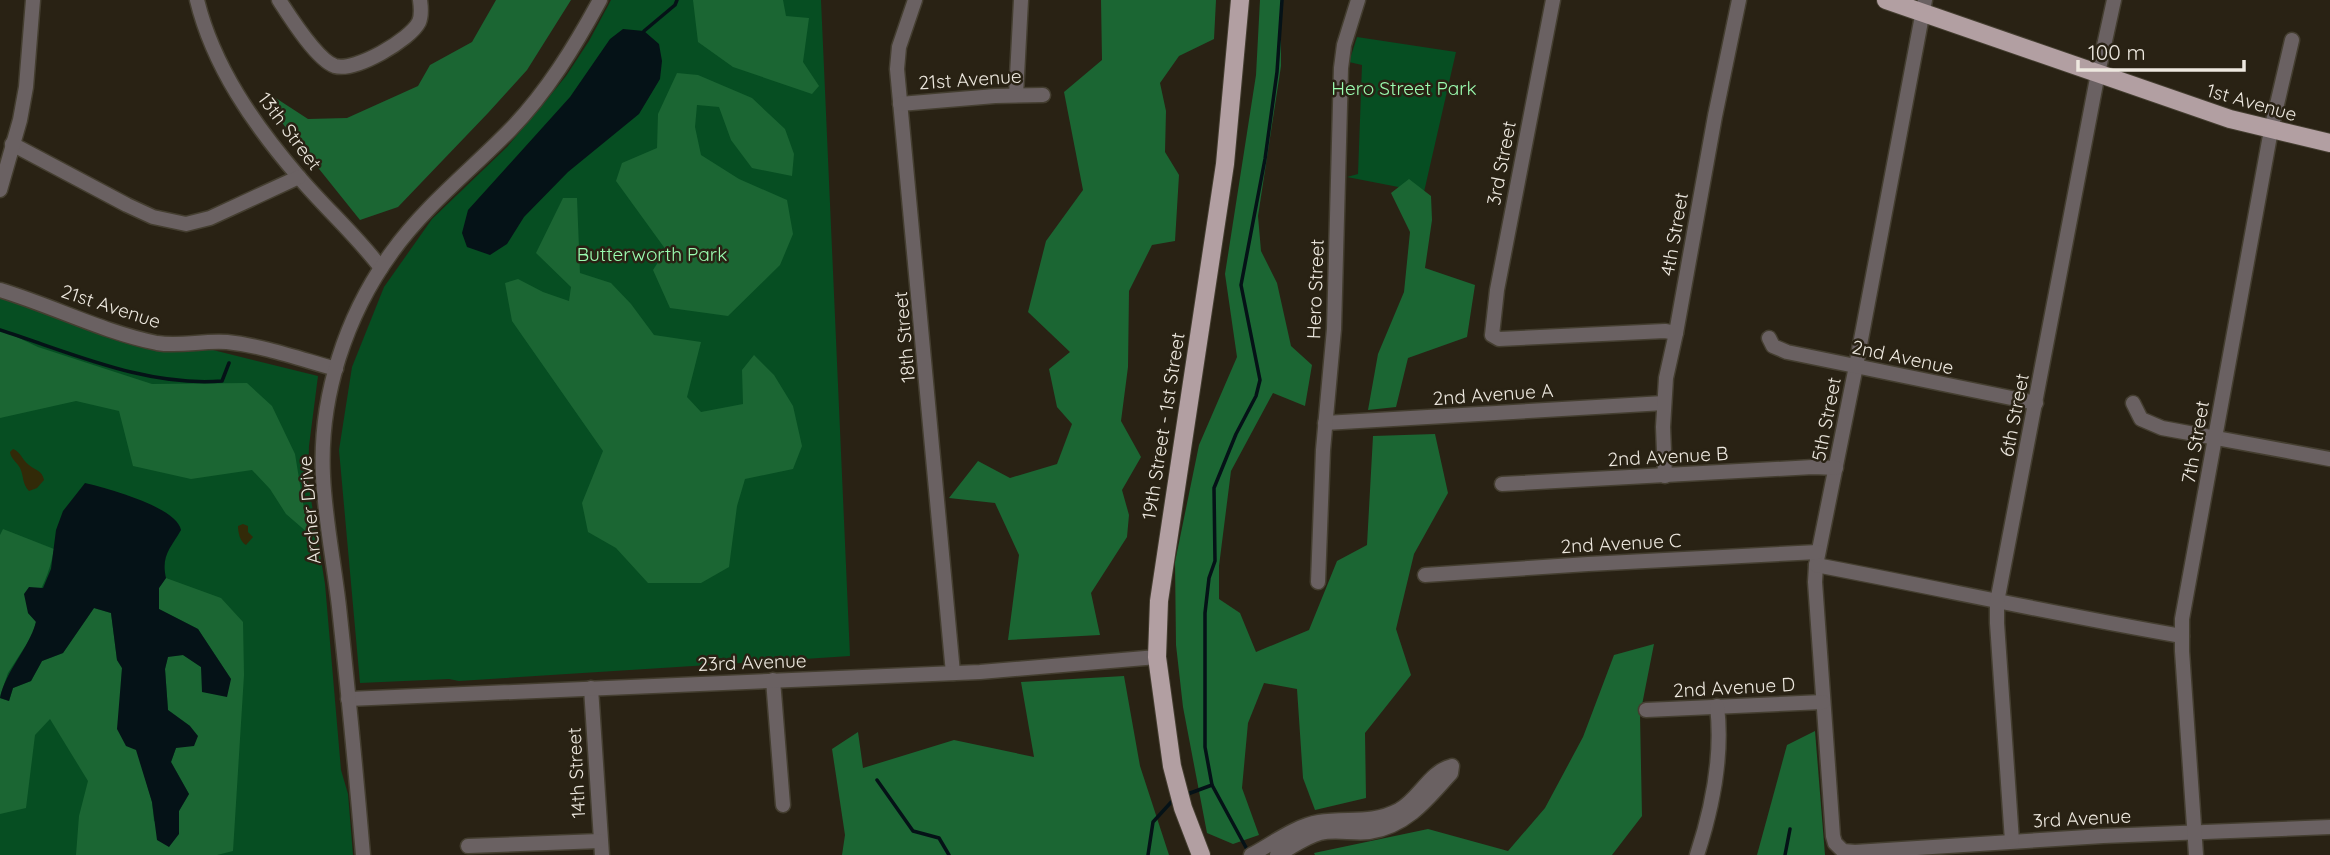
<svg xmlns="http://www.w3.org/2000/svg" width="2330" height="855" font-family="Quicksand,sans-serif">
	<rect width="100%" height="100%" fill="#292214"/>
	<g fill="#064e22">
		<path d="M 611,0 L 821,0 L 850,656 L 459,681 L 449,679 L 360,683 L 339,450 L 352,367 L 384,287 L 432,219 L 507,147 L 540,108 L 566,76 L 589,41 Z"/>
		<path d="M 1357,37 L 1456,52 L 1424,192 L 1347,177 L 1358,174 L 1362,65 L 1349,62 Z"/>
		<path d="M 0,296 L 165,349 L 187,351 L 209,349 L 318,376 L 309,446 L 308,481 L 325,584 L 341,770 L 348,794 L 353,855 L 0,855 Z"/>
	</g>
	<g fill="#1b6633">
		<path d="M 496,0 L 571,0 L 527,70 L 488,113 L 398,207 L 360,220 L 283,124 L 268,93 L 308,119 L 347,118 L 418,86 L 430,65 L 472,42 Z"/>
		<path d="M 693,0 L 783,0 L 786,16 L 809,18 L 803,62 L 819,86 L 812,94 L 733,67 L 698,42 Z"/>
		<path d="M 1101,0 L 1216,0 L 1214,39 L 1179,56 L 1160,83 L 1166,111 L 1165,152 L 1179,175 L 1175,241 L 1152,245 L 1129,291 L 1128,367 L 1121,421 L 1141,457 L 1122,490 L 1129,515 L 1127,537 L 1091,593 L 1100,635 L 1008,640 L 1019,555 L 995,503 L 949,498 L 978,461 L 1010,478 L 1057,464 L 1072,424 L 1057,407 L 1049,369 L 1070,352 L 1028,312 L 1046,241 L 1083,190 L 1064,92 L 1102,60 Z"/>
		<path d="M 1260,0 L 1281,0 L 1281,66 L 1258,216 L 1261,251 L 1277,283 L 1291,346 L 1312,365 L 1305,406 L 1273,393 L 1231,471 L 1219,566 L 1219,599 L 1240,613 L 1256,652 L 1309,630 L 1337,561 L 1367,545 L 1373,436 L 1435,434 L 1448,493 L 1414,554 L 1396,629 L 1411,675 L 1365,733 L 1366,798 L 1315,810 L 1303,778 L 1297,689 L 1264,683 L 1248,723 L 1242,788 L 1259,835 L 1233,844 L 1207,833 L 1183,707 L 1176,645 L 1175,562 L 1199,445 L 1237,357 L 1225,274 L 1256,75 Z"/>
		<path d="M 677,73 L 698,75 L 752,98 L 785,129 L 794,154 L 792,176 L 752,168 L 731,140 L 719,107 L 697,105 L 695,127 L 701,155 L 739,179 L 787,200 L 793,234 L 780,265 L 728,316 L 670,308 L 653,270 L 666,250 L 616,181 L 622,163 L 657,148 L 658,114 Z"/>
		<path d="M 1409,179 L 1431,196 L 1432,220 L 1425,268 L 1475,285 L 1467,337 L 1408,358 L 1396,407 L 1368,410 L 1378,354 L 1404,292 L 1410,232 L 1391,193 Z"/>
		<path d="M 563,198 L 577,198 L 580,273 L 611,283 L 631,304 L 654,335 L 701,342 L 687,397 L 701,412 L 743,404 L 742,370 L 754,355 L 774,375 L 793,406 L 802,446 L 793,469 L 745,479 L 737,506 L 729,567 L 701,583 L 648,583 L 616,548 L 588,532 L 582,503 L 603,451 L 512,321 L 505,283 L 518,279 L 543,292 L 569,301 L 571,287 L 536,253 Z"/>
		<path d="M 0,329 L 38,347 L 152,384 L 247,383 L 272,406 L 295,454 L 308,533 L 286,514 L 270,489 L 252,470 L 191,479 L 133,466 L 119,411 L 76,401 L 0,418 Z"/>
		<path d="M 3,529 L 54,549 C 50,573 41,591 28,613 L 36,621 L 33,634 L 8,673 L 0,696 L 0,535 Z"/>
		<path d="M 166,578 L 221,598 L 243,622 L 244,675 L 233,851 L 217,855 L 76,855 L 79,816 L 88,781 L 50,719 L 35,735 L 26,808 L 0,814 L 0,698 L 9,701 L 13,688 L 31,681 L 42,661 L 63,653 L 94,608 L 111,613 L 117,660 L 122,668 L 121,693 L 152,802 L 154,821 L 179,834 L 179,811 L 189,794 L 171,762 L 176,748 L 190,726 L 168,710 L 165,669 L 168,656 L 183,655 L 201,667 L 231,679 L 198,629 L 159,609 L 159,588 Z"/>
		<path d="M 1654,644 L 1640,715 L 1642,816 L 1612,855 L 1315,855 L 1314,853 L 1428,829 L 1508,851 L 1545,808 L 1583,737 L 1614,655 Z"/>
		<path d="M 1124,676 L 1140,766 L 1169,855 L 842,855 L 845,835 L 832,749 L 858,732 L 863,768 L 954,740 L 1034,757 L 1021,682 Z"/>
		<path d="M 1815,731 L 1825,855 L 1757,855 L 1787,745 Z"/>
	</g>
	<g fill="#322a08">
		<path d="M 13,449 C 21,452 22,460 29,465 C 36,471 42,470 44,480 L 37,488 L 29,491 C 22,484 24,476 20,468 C 16,461 11,459 10,452 Z"/>
		<path d="M 243,524 L 248,526 L 248,532 L 253,537 L 246,545 C 240,542 238,532 238,526 Z"/>
	</g>
	<g fill="#051217">
		<path d="M 623,29 L 644,31 L 659,44 L 662,61 L 660,79 L 639,114 L 568,172 L 524,217 L 507,244 L 490,255 L 467,247 L 462,233 L 468,210 L 570,97 L 610,39 Z"/>
		<path d="M 85,483 C 106,488 177,507 181,530 C 170,549 161,556 166,578 L 159,588 L 159,609 L 198,629 L 231,679 L 227,697 L 202,692 L 201,667 L 183,655 L 168,657 L 165,669 L 168,710 L 190,726 L 198,736 L 194,746 L 176,748 L 171,762 L 189,794 L 179,811 L 179,834 L 169,847 L 157,840 L 152,802 L 136,750 L 126,746 L 117,729 L 122,668 L 117,660 L 111,613 L 94,608 L 63,653 L 42,661 L 31,681 L 13,688 L 9,701 L 0,698 C 6,670 28,650 36,622 L 28,613 L 24,594 L 29,587 L 43,588 L 51,569 L 56,530 L 63,511 Z"/>
	</g>
	<g fill="none" stroke-linecap="round" stroke-linejoin="round">
		<g stroke="#051217" stroke-width="3.5">
			<path d="M 644,31 L 675,5 L 677,0"/>
			<path d="M 0,330 C 72,353 146,387 222,381 L 229,363"/>
			<path d="M 877,780 L 913,831 L 939,838 L 949,855"/>
			<path d="M 1185,795 L 1212,785"/>
			<path d="M 1249,853 L 1212,785 L 1205,747 L 1205,613 L 1209,578 L 1215,561 L 1214,488 L 1236,434 L 1256,396 L 1260,380 L 1241,285 L 1265,159 L 1277,72 L 1282,0"/>
			<path d="M 1148,855 L 1153,822 L 1174,799"/>
			<path d="M 1785,855 L 1790,829"/>
		</g>
		<defs>
			<g id="minor">
				<path d="M 197,0 C 213,66 254,125 298,176 C 325,208 356,235 381,268"/>
				<path d="M 279,0 C 290,17 317,60 335,66 C 355,72 410,40 419,22 C 422,15 421,7 420,0"/>
				<path d="M 915,0 L 899,47 L 897,69 L 953,673"/>
				<path d="M 1553,0 L 1497,290 L 1492,335 L 1499,339 L 1665,331 L 1676,333"/>
				<path d="M 1925,0 L 1856,366 L 1816,565 L 1815,582 L 1833,836 L 1835,843 L 1843,851 L 1855,852 L 2103,836 L 2330,827"/>
				<path d="M 1016,95 L 1021,0"/>
				<path d="M 900,104 L 995,96 L 1043,95"/>
				<path d="M 12,144 L 127,205 L 153,217 L 186,224 L 210,218 L 299,177"/>
				<path d="M 0,190 L 20,120 L 26,87 L 33,0"/>
				<path d="M 0,290 C 53,306 103,332 157,343 C 181,347 203,340 227,342 C 264,346 300,359 336,369"/>
				<path d="M 1769,338 L 1773,346 L 1787,352 L 2036,403"/>
				<path d="M 2133,403 L 2141,419 L 2162,428 L 2330,459"/>
				<path d="M 1325,423 L 1664,403"/>
				<path d="M 1665,476 L 1663,427 L 1666,378 L 1676,333 L 1715,116 L 1739,0"/>
				<path d="M 1502,484 L 1813,467 L 1836,468"/>
				<path d="M 1816,565 C 1938,588 2059,615 2182,636"/>
				<path d="M 1425,575 L 1588,564 L 1818,552"/>
				<path d="M 1318,582 L 1323,450 L 1334,329 L 1341,68 L 1344,45 L 1358,0"/>
				<path d="M 773,680 L 783,805"/>
				<path d="M 591,688 L 602,855"/>
				<path d="M 348,699 L 980,672 L 1157,657"/>
				<path d="M 1646,710 L 1823,702"/>
				<path d="M 2012,841 L 1997,623 L 1997,602 L 2098,73 L 2114,0"/>
				<path d="M 468,846 L 600,841"/>
				<path d="M 363,855 C 356,772 348,690 339,607 C 334,563 325,520 323,476 C 319,397 346,315 392,252 C 425,206 471,170 510,130 C 547,92 575,46 600,0"/>
				<path d="M 1251,855 C 1272,844 1295,826 1319,822 C 1348,817 1370,825 1399,810 C 1419,799 1430,771 1452,766 L 1451,773 C 1428,799 1406,827 1369,832 C 1353,834 1336,829 1320,833 C 1305,837 1291,848 1277,855"/>
				<path d="M 1697,855 C 1712,809 1723,755 1717,706"/>
				<path d="M 2196,855 L 2182,651 L 2182,619 L 2271,130 L 2292,40"/>
			</g>
			<g id="major">
				<path d="M 1886,0 L 2230,119 L 2330,143"/>
				<path d="M 1201,855 L 1183,808 L 1172,766 L 1157,657 L 1159,601 L 1225,164 L 1240,0"/>
			</g>
		</defs>
		<use href="#minor" stroke="#443e30" stroke-width="17"/>
		<use href="#major" stroke="#443e30" stroke-width="20"/>
		<use href="#minor" stroke="#6a6162" stroke-width="14"/>
		<use href="#major" stroke="#b29fa2" stroke-width="18"/>
	</g>
	<g text-anchor="middle" dominant-baseline="central" stroke-width="5" stroke-linejoin="round" paint-order="stroke">
		<g font-size="19" fill="#ede8df" stroke="#292214">
			<text transform="translate(970 79) rotate(-4)">21st Avenue</text>
			<text transform="translate(2252 102) rotate(16)">1st Avenue</text>
			<text transform="translate(290 131) rotate(53)">13th Street</text>
			<text transform="translate(1501 163) rotate(-79)">3rd Street</text>
			<text transform="translate(1674 234) rotate(-80)">4th Street</text>
			<text transform="translate(1315 289) rotate(-88)">Hero Street</text>
			<text transform="translate(111 306) rotate(18)">21st Avenue</text>
			<text transform="translate(904 337) rotate(-95)">18th Street</text>
			<text transform="translate(1903 357) rotate(12)">2nd Avenue</text>
			<text transform="translate(1493 394) rotate(-4)">2nd Avenue A</text>
			<text transform="translate(2014 415) rotate(-79)">6th Street</text>
			<text transform="translate(1826 419) rotate(-79)">5th Street</text>
			<text transform="translate(1163 426) rotate(-81)">19th Street - 1st Street</text>
			<text transform="translate(2195 442) rotate(-80)">7th Street</text>
			<text transform="translate(1668 456) rotate(-3)">2nd Avenue B</text>
			<text transform="translate(309 510) rotate(-95)">Archer Drive</text>
			<text transform="translate(1621 543) rotate(-3)">2nd Avenue C</text>
			<text transform="translate(752 662) rotate(-2)">23rd Avenue</text>
			<text transform="translate(1734 687) rotate(-3)">2nd Avenue D</text>
			<text transform="translate(576 773) rotate(-93)">14th Street</text>
			<text transform="translate(2082 818) rotate(-3)">3rd Avenue</text>
		</g>
		<g font-size="19" fill="#9bfcb0" stroke="#292214">
			<text x="1404" y="88">Hero Street Park</text>
			<text x="652" y="254">Butterworth Park</text>
		</g>
	</g>
	<path d="M2078 60v10h166v-10" fill="none" stroke="#ede8df" stroke-width="3.5"/>
	<text x="2088" y="60" font-size="21" fill="#ede8df" stroke="#292214" stroke-width="5" paint-order="stroke">100 m</text>
</svg>
